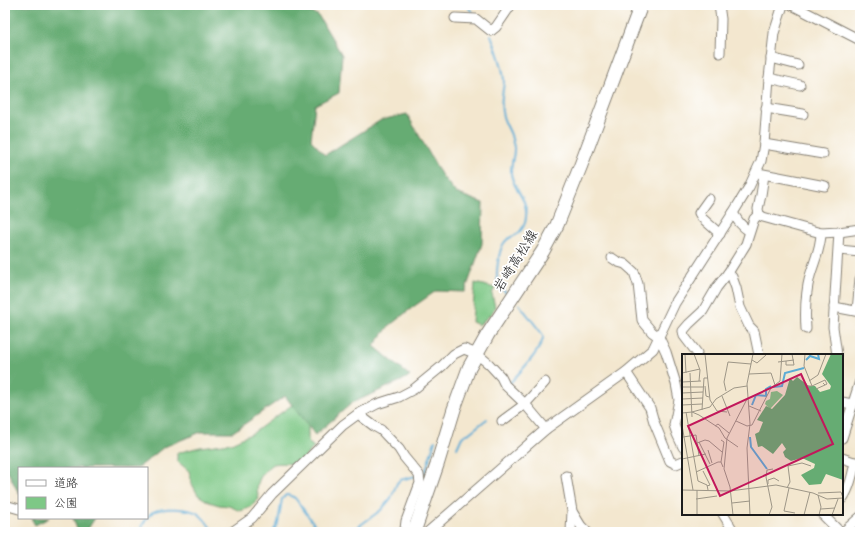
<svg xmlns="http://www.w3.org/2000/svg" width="865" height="537" font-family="Kalam,'Klee One',sans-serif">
	<rect width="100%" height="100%" fill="#fff"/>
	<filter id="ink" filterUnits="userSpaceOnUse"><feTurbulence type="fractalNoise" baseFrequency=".025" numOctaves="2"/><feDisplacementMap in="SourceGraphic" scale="8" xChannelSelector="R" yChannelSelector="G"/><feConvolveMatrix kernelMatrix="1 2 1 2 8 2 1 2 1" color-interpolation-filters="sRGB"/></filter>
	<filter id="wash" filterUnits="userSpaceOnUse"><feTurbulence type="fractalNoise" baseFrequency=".012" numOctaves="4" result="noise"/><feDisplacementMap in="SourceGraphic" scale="16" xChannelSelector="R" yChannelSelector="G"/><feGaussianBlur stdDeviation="0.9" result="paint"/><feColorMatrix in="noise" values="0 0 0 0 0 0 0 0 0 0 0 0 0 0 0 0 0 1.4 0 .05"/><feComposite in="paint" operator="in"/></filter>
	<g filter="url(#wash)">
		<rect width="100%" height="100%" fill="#f3e7cf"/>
		<g fill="#7ec886" stroke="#4d7251">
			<path d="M 475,283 L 495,288 L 492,294 L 495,307 L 492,313 L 479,325 L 472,322 Z"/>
			<path d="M 296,402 L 308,418 L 308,442 L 314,447 L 305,457 L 296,464 C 290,464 277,462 271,465 C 270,465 267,470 266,470 C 258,479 255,487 259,499 L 249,508 L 240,511 L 229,506 L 219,505 L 209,502 L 198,495 L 192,484 L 189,471 L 177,461 L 177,453 L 200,447 L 231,443 L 253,433 Z"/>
		</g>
		<g fill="#66ac73" stroke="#416448">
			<path d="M 5,5 L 287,5 L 318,15 L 342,55 L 339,93 L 315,105 L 311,140 L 325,155 L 381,120 L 407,114 L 442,176 L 456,193 L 483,203 L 482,244 L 465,292 L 436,291 L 413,307 L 389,326 L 374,346 L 410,376 L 401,381 L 352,403 L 315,435 L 285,396 L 233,432 L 201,432 L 164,447 L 138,468 L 19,468 L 19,494 L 5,466 Z"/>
			<path d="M 31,518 L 49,518 L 35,525 Z"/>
			<path d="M 73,518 L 95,518 L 86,532 L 78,532 Z"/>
		</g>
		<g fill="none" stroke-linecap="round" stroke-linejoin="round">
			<g stroke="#5bacd6" stroke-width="2">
				<path d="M 467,5 L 474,15"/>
				<path d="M 491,35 C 496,49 504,67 504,82 C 503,93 500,100 502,112 C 503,121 508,127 511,135 C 512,139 513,143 514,147 C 515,156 510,165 511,174 C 514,191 528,198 526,217 C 526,223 522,231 516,235 C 511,237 507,238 504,243 C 499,250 495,274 498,282 C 500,287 503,290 507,294"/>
				<path d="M 509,384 C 518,374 545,347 543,335 L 519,304"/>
				<path d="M 457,448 L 462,437 L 466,434 L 468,434 L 487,419"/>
				<path d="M 422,474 L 425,473 L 435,441"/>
				<path d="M 139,532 C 142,526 147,515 153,512 C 162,507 188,508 197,513 C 204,517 209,525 213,532"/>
				<path d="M 273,532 L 278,523 L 282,499 L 286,495 L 289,495 L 295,498 L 320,532"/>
				<path d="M 351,532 L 381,510 L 391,498 L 397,483 L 400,480 L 416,476"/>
			</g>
		</g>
	</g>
	<g filter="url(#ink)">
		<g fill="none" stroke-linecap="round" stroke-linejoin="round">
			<defs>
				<g id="street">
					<path d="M 719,5 L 721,19 L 720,53"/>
					<path d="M 792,5 L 860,40"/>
					<path d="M 455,18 L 476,19 L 491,31 L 496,27 L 511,5"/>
					<path d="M 771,58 L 798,65"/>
					<path d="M 769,78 L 800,85"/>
					<path d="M 766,108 L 803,114"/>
					<path d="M 764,144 L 823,154"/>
					<path d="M 758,173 L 825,186"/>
					<path d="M 764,175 L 761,195 L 758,209 L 759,214 L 763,217 L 821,233 L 839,232 L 860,229"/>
					<path d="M 709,199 L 699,213 L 702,218 L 720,234"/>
					<path d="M 733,213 C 738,221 741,226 749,231"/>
					<path d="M 839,250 L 860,252"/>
					<path d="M 612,258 L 618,262 L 625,264 L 634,272 L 638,284 L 642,320 L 652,332 L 659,337 L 666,352 L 676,384 L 679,400 L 674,425 L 677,434 L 683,447"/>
					<path d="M 728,273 L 732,277 L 736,288 L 740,307 L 749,326 L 754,331 L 759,355"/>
					<path d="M 834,307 L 860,312"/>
					<path d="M 857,311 L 860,279"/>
					<path d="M 806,329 C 805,313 806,291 810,276 C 814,262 821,248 821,233"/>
					<path d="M 697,353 L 684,336 L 683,331 L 689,324 L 703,311 L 717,287 L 728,273 L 746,244 L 754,219 L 759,214"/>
					<path d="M 837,355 L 833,327 L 839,232"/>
					<path d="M 626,372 L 650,408 L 654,422 L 670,461 L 676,464 L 683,461"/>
					<path d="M 842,402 L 852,404"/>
					<path d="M 358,414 L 374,426 L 381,430 L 399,449 L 404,457 L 419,475 L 420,483 L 406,521 L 405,529 L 410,532"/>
					<path d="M 502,421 L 525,404 L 545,382"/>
					<path d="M 842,438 L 860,381"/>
					<path d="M 842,458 L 860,464"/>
					<path d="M 566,476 L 572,511 L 571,532"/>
					<path d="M 842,499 C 849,491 853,473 855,462"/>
					<path d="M 5,505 L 19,509"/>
					<path d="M 573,513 L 581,526 L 587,532"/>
					<path d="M 723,514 L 734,532"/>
					<path d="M 822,514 L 840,532"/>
					<path d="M 232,532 L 252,518 L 272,494 L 343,425 L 358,414 L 377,404 L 399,397 L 414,389 L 441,367 L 454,354 L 464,349 L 477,354 L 489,364 L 501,377 L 505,385 L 525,404 L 546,429"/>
					<path d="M 428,532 L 546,429 L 626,372 L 653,349 L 675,303 L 733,213 L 749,187 L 761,161 L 764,144 L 769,78 L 774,33 L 783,5"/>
					<path d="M 843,532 L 860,517"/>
				</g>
				<path id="secondary" d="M 414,532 L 437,465 L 454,409 L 469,368 L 488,334 L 543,251 L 557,225 L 581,165 L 641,5"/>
			</defs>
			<use href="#street" stroke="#888276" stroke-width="11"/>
			<use href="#secondary" stroke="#888276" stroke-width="15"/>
			<use href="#street" stroke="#fff" stroke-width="9"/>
			<use href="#secondary" stroke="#fff" stroke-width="13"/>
		</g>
	</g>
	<g text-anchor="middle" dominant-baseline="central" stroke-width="3.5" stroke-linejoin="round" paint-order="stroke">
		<g font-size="14" fill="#1c1c1c" stroke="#fff">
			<text transform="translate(516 261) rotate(-58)">岩崎高松線</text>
		</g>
	</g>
	<g transform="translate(682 354)">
		<rect width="161" height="161" fill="#f3e7cf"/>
		<path d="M 95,37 L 101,41 L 88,55 L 83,50 L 84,47 L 88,45 L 89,38 Z" fill="#7ec886"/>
		<path d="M 149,0 L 161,0 L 161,126 L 144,120 L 139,130 L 127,131 L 119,121 L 132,114 L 133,110 L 120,104 L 109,107 L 103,103 L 101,98 L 104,95 L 100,89 L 91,100 L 80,92 L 76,93 L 73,80 L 77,78 L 81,68 L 75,66 L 84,52 L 90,55 L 103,41 L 108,24 L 111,27 L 115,23 L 127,32 L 133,32 L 138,38 L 148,35 L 149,32 L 140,20 Z" fill="#66ac73"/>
		<path fill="none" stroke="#5bacd6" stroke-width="2" d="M 124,6 L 128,2 L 137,5 L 136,0M 91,33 L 100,32 L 103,19 L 122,14M 70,51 L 74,41 L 84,42 L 84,35 L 89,32M 68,83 L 69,93 L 85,115"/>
		<path fill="none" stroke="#9d9687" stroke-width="1" d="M 3,0 L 4,19M 12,0 L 18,16 L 17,27M 23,0 L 28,46 L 35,57 L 45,58M 123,0 L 122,12 L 130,32M 70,6 L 75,9 L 84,1M 104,7 L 104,11 L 112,11 L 110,0M 96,8 L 112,6M 0,19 L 18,15M 8,19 L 10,63M 67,20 L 89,19 L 93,31M 127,27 L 136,21 L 144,0M 0,28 L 19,27M 124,29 L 124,32 L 130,32 L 143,26 L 145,30 L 143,31M 23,32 L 24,42 L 27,43M 0,33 L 21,33M 134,35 L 143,31 L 141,29M 44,37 L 42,28 L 46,8 L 69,10M 0,39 L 21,38M 40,42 L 48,62M 0,45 L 21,44M 0,51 L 20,50M 67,52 L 79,57M 20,56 L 22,24 L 26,24M 4,58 L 16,127 L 25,131 L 26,136M 10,58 L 28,53 L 34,45 L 52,34 L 65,32M 0,59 L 10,58 L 17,61 L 37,74 L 43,84 L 56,93M 54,67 L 65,72 L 70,71 L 89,34 L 98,27 L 100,0M 0,71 L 11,136M 33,72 L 36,70 L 47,79M 1,83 L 14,81 L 17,102M 39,86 L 42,88 L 39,108M 17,88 L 28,110M 15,89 L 23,86 L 27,87 L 40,98M 26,96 L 30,109M 0,105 L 24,100M 21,117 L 28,131 L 25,132M 14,118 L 36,108 L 39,108 L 41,113M 86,130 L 86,126 L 92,124 L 97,127M 105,134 L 108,128 L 106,112 L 120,109 L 129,112M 107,134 L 102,157 L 113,159M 0,136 L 48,137 L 94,131 L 131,139 L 145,145 L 161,144M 136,139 L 159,138 L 161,144M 136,141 L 139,153 L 137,161M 14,145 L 35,142M 50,149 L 68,147M 139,155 L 153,154M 15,161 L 15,136M 22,161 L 40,161M 51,161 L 48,133 L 42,115 L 45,84 L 65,45M 68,161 L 65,94 L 68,70 L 65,30 L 71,0M 87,161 L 90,153 L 84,123 L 85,116 L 91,115M 122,161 L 128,138M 150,161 L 156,145"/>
		<path fill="#c2185b" fill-opacity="0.15" stroke="#c2185b" stroke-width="2" d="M 119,20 L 151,90 L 38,142 L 6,72 Z"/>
		<rect width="161" height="161" fill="none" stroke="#1c1c1c" stroke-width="2"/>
	</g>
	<rect width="865" height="537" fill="none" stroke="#fff" stroke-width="20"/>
	<rect x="18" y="467" width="130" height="52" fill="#ffffff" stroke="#a4a4a4"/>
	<rect x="26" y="480" width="20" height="6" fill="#ffffff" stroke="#a4a4a4"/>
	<text x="54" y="487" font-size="12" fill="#1c1c1c">道路</text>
	<rect x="26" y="497" width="20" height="12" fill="#7ec886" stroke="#a4a4a4"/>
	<text x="54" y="507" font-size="12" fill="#1c1c1c">公園</text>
</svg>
